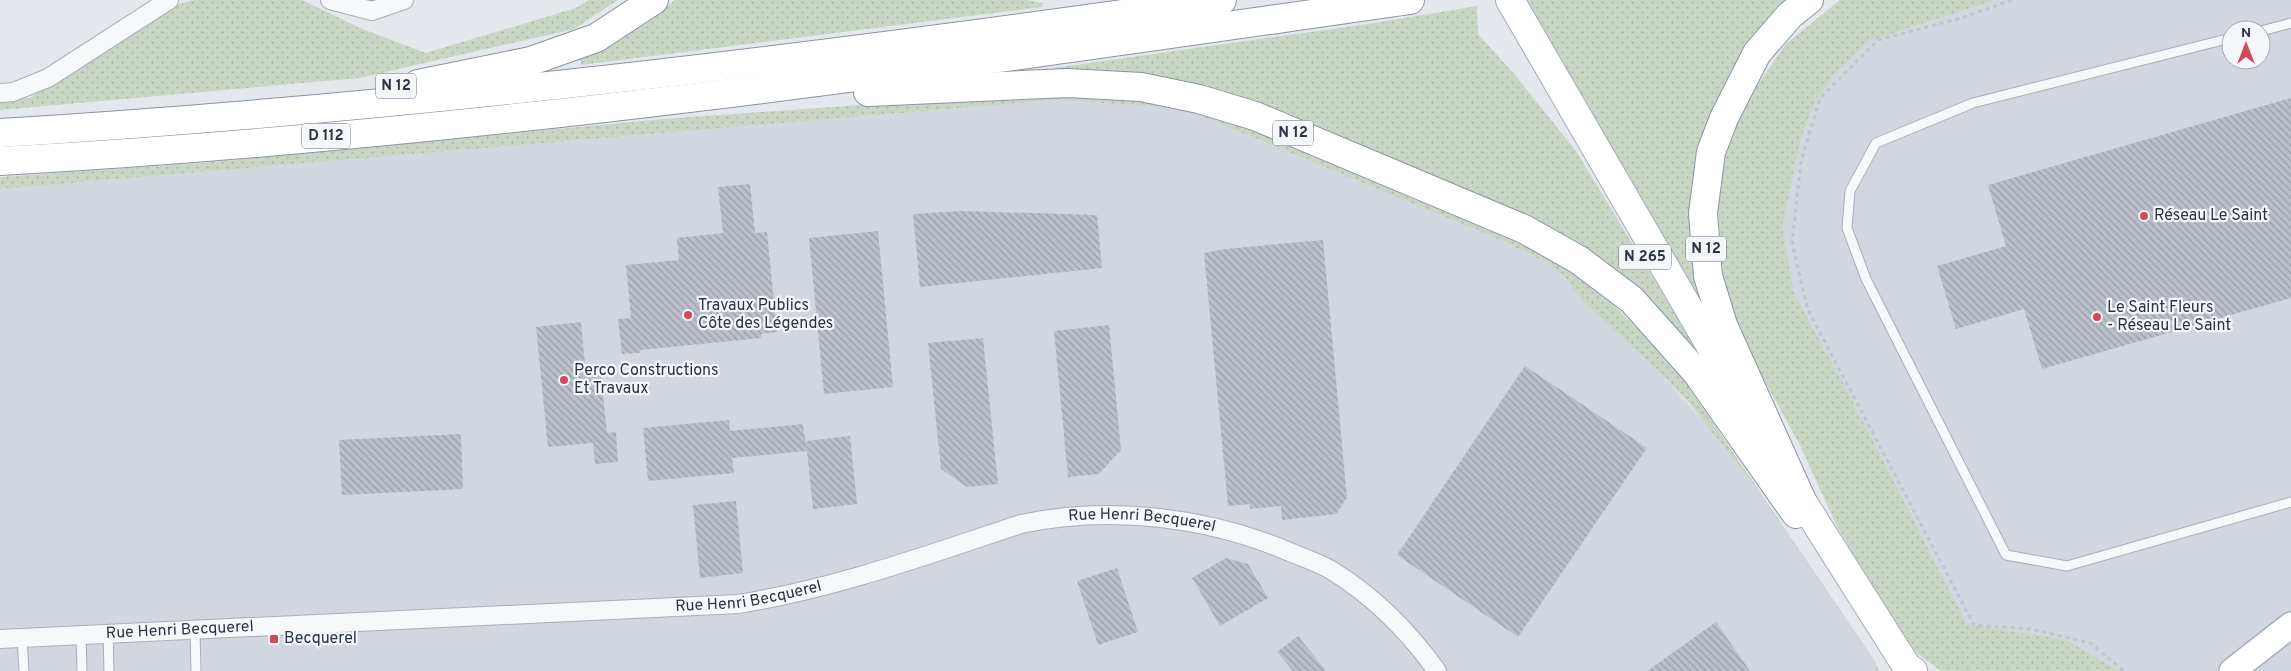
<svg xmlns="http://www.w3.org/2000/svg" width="2291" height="671" font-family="Overpass,sans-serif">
	<defs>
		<pattern id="grass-dots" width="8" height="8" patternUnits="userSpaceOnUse" patternTransform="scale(1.25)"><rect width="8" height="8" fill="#c9d6c5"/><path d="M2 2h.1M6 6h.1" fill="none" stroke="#adb8ab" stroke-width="1.8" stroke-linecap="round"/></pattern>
		<pattern id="building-back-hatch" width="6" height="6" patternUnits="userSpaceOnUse" patternTransform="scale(1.25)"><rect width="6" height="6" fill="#bbc0ca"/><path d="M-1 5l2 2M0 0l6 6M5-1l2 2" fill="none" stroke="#989da6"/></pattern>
	</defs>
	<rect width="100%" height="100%" fill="#e4e7ec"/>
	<g fill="#d2d6de" fill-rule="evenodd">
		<path d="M 1855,0 L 2291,0 L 2291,671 L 1943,671 L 1819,488 L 1733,294 ZM 2231,30 L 2261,30 L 2261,60 L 2231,60 Z"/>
		<path d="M 1056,100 L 1182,108 L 1500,240 L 1546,262 L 1565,278 L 1582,301 L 1653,366 L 1709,427 L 1754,485 L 1819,579 L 1873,660 L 1875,671 L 0,671 L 0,189 Z"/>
	</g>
	<g fill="url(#grass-dots)">
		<path d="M 194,0 L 302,0 L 360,28 L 426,53 L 576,8 L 589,0 L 618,0 L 574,29 L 359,78 L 0,110 L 0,100 L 29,98 L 179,4 Z"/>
		<path d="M 675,0 L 1026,0 L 1043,3 L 1042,7 L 581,65 L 580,57 C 614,41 647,25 675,0 Z"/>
		<path d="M 1523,0 L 1798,0 L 1699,177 L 1741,371 Z"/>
		<path d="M 1840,0 L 1995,0 L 1868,41 L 1837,72 L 1816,99 L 1801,137 L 1782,227 L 1794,294 L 1841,379 L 1967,624 L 2066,640 L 2119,671 L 1941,671 L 1902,642 L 1836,524 L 1801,447 L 1744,343 L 1723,275 L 1716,183 L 1743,106 L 1786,44 Z"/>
		<path d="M 1477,6 L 1478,34 L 1515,75 L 1576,151 L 1712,375 L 1664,324 L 1368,153 L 1056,77 L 1054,68 L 1374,23 Z"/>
		<path d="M 1076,95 L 1196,104 L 1569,261 L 1673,364 L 1874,660 L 1879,671 L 1875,671 L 1873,660 L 1754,485 L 1690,404 L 1653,366 L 1582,301 L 1565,278 L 1546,262 L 1500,240 L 1182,108 L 1056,100 L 0,189 L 0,177 L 201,163 L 663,119 L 888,103 Z"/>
	</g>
	<g fill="url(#building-back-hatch)">
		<path d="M 2291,98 L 2291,298 L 2042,369 L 2024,309 L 1956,329 L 1937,266 L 2006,246 L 1988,185 Z"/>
		<path d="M 750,184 L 755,233 L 767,232 L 777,332 L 761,334 L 761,338 L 640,350 L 640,353 L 622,354 L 618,319 L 631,318 L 626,265 L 679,260 L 677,238 L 723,233 L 718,187 Z"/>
		<path d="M 961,211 L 1097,215 L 1102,268 L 920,287 L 913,214 Z"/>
		<path d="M 878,231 L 893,387 L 824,394 L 809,238 Z"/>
		<path d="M 1323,240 L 1347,498 L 1336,514 L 1282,520 L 1281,506 L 1250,509 L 1250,504 L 1228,506 L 1204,253 L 1225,249 Z"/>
		<path d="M 581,322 L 586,376 L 601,375 L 607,433 L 616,432 L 618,462 L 595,464 L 593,443 L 548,447 L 536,327 Z"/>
		<path d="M 1109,325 L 1121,450 L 1099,474 L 1068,477 L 1054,331 Z"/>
		<path d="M 983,338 L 998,484 L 967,487 L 941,469 L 928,343 Z"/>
		<path d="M 1525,366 L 1647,448 L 1518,637 L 1397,555 Z"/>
		<path d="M 729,420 L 730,431 L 803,424 L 807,451 L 732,458 L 734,473 L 648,481 L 643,428 Z"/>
		<path d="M 461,434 L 463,489 L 342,495 L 339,440 Z"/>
		<path d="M 850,436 L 857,504 L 813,509 L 806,441 Z"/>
		<path d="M 736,501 L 743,573 L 700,578 L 693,505 Z"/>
		<path d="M 1226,558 L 1248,564 L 1268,598 L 1220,626 L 1192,578 Z"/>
		<path d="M 1117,568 L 1138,632 L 1098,645 L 1077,581 Z"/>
		<path d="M 1716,622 L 1750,671 L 1647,671 Z"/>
		<path d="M 1298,636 L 1326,671 L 1293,671 L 1277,652 Z"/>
	</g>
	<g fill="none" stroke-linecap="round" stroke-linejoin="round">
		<defs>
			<g id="lane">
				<path d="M 2261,31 L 2291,23"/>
				<path d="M 2231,38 L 1973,103 L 1876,143 L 1850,191 L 1847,228 L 1866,279 L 2006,555 L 2067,566 L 2291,502"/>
				<path d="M 195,630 L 196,671"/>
				<path d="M 108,634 L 109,671"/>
				<path d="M 81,635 L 82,671"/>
				<path d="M 22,638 L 24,671"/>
			</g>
			<g id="street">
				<path d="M 330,0 L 372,11 L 404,0"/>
				<path d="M 0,93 L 13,92 L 48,78 L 169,0"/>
				<path id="s1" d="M 0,639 L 738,604 C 837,588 927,555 1021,524 C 1111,505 1209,517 1292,553 C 1305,558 1319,563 1331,570 C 1372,595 1409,632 1437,671"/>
			</g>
			<path id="secondary" d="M 2232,671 L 2291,625"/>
			<g id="primary">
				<path d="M 1510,0 L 1758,428"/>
				<path d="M 1790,482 L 1907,667 L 1913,671"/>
			</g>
			<g id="highway">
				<path d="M 418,84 L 531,61 L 596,38 L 654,0"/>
				<path d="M 868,92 L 1068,83 L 1141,87 L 1199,99 L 1255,116 L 1524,229 L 1579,260 L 1632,300 L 1697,373 L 1796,514"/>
				<path d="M 0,133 C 409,108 816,58 1222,0"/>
				<path d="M 0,161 C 473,135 942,67 1410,0"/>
				<path d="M 1803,503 L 1723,325 L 1708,276 L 1703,213 L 1711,152 L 1724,118 L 1757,53 L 1790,15 L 1809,0"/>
			</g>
		</defs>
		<use href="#lane" stroke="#a9aeb7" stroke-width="11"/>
		<use href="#street" stroke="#a9aeb7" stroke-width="20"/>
		<use href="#secondary" stroke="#a9aeb7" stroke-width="28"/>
		<use href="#primary" stroke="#a3abb8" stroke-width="30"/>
		<use href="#highway" stroke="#8b94a3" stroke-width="30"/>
		<path stroke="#c2c5cb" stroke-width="3" stroke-dasharray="4 4" stroke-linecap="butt" d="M 2012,0 L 1961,18 L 1878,40 L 1820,98 L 1801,161 L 1792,243 L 1808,310 L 1974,625 L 2031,629 L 2090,643 L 2124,671"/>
		<use href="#lane" stroke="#f7f8fa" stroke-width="9"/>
		<use href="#street" stroke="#f7f8fa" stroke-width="18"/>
		<use href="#secondary" stroke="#fff" stroke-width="25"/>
		<use href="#primary" stroke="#fff" stroke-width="28"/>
		<use href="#highway" stroke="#fff" stroke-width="28"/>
	</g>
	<g fill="#d1495b" stroke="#f4f6f9" stroke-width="2">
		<circle cx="2144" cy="216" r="5"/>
		<circle cx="688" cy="315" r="5"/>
		<circle cx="2097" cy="317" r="5"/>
		<circle cx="564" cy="380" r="5"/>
		<rect x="269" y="634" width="10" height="10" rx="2.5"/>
	</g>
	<g text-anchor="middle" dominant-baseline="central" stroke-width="4.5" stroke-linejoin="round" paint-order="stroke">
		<g fill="#f4f6f9" stroke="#676e7b" stroke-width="1">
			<rect x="376" y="73.5" width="40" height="25" rx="4"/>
			<rect x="1273" y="120.5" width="40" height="25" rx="4"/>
			<rect x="302" y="123.5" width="48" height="25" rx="4"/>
			<rect x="1686" y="236.5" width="40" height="25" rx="4"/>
			<rect x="1619" y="244.5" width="52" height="25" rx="4"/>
		</g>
		<g font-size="15" font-weight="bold" fill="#2b3445">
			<text x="396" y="86">N 12</text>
			<text x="1293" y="133">N 12</text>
			<text x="326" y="136">D 112</text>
			<text x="1706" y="249">N 12</text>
			<text x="1645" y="257">N 265</text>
		</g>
		<g font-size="16" fill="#2b3445" stroke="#f4f6f9" text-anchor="start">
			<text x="2154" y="216">Réseau Le Saint</text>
			<text x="698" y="306">Travaux Publics<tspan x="698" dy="18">Côte des Légendes</tspan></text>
			<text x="2107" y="308">Le Saint Fleurs<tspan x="2107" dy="18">- Réseau Le Saint</tspan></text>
			<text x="574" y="371">Perco Constructions<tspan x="574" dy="18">Et Travaux</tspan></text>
			<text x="284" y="639">Becquerel</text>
		</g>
		<g font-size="16" fill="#2b3445" stroke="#f4f6f9">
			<text stroke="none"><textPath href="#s1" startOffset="1155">Rue Henri Becquerel</textPath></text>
			<text stroke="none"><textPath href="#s1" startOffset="750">Rue Henri Becquerel</textPath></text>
			<text stroke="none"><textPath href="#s1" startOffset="180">Rue Henri Becquerel</textPath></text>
		</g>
	</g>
	<g transform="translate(2246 45)"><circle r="24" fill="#f4f6f9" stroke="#a4a8b1"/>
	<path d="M0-4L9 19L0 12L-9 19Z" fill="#d1495b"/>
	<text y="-8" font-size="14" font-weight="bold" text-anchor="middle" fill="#2b3445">N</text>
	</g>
</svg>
